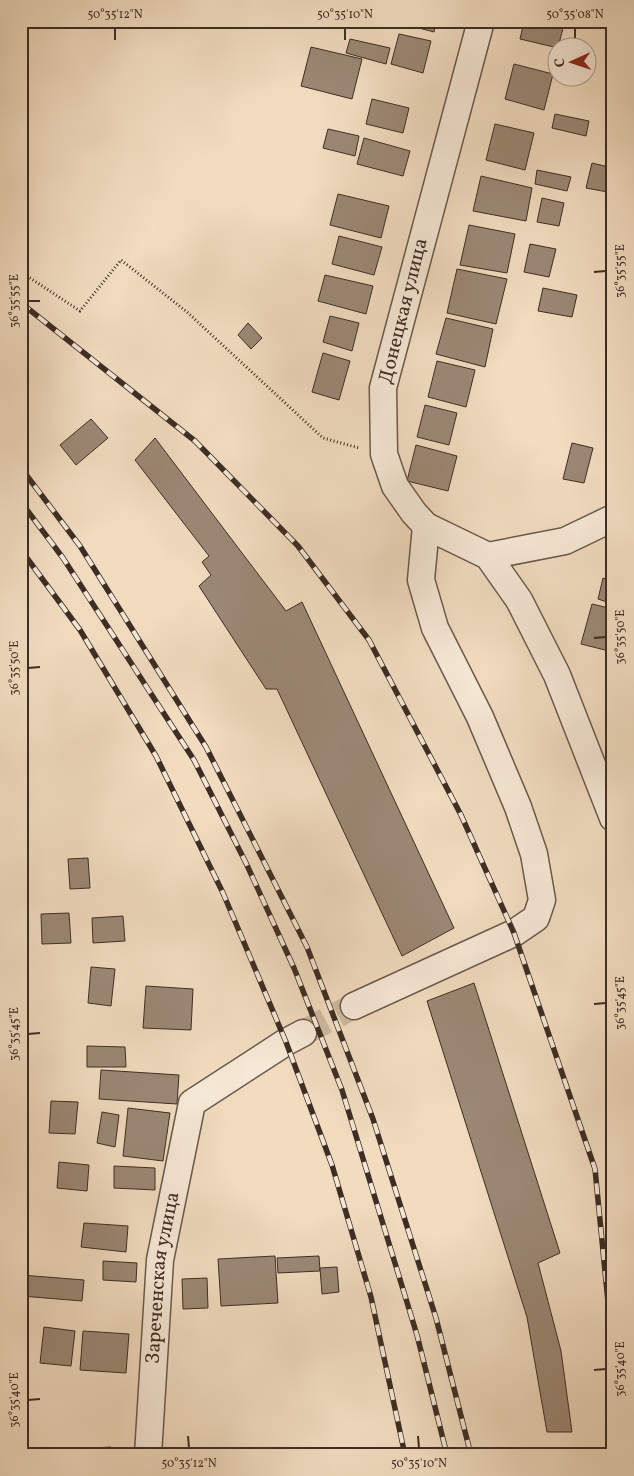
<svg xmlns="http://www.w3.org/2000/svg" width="634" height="1476" font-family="Vollkorn,serif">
	<rect width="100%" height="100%" fill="#f1dcc0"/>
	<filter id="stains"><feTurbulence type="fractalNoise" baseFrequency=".004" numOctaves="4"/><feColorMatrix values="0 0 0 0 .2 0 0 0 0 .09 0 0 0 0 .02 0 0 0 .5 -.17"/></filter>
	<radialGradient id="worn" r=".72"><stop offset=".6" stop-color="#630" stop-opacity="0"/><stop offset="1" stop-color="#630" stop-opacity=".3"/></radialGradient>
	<g fill="#9b8875" stroke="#3d2d24">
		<path d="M 401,21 L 436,21 L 434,32 L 400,23 Z"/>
		<path d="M 524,21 L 553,21 L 564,24 L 558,48 L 520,39 Z"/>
		<path d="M 591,21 L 613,21 L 613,25 Z"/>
		<path d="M 399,34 L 431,41 L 423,73 L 391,64 Z"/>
		<path d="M 350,39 L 390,48 L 386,64 L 346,53 Z"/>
		<path d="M 311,47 L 362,59 L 352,99 L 301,86 Z"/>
		<path d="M 514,64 L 553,74 L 544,110 L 505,99 Z"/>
		<path d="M 372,99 L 409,108 L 403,133 L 366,124 Z"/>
		<path d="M 555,114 L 589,121 L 586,136 L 552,128 Z"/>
		<path d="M 495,124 L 534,133 L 525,170 L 486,160 Z"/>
		<path d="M 328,129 L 359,136 L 355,156 L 323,148 Z"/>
		<path d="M 364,138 L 410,151 L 403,176 L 357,164 Z"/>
		<path d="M 592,163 L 613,168 L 613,193 L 586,188 Z"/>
		<path d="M 537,170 L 571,177 L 567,191 L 535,184 Z"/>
		<path d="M 481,176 L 532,188 L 526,221 L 473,211 Z"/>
		<path d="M 338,194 L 389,206 L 381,238 L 330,225 Z"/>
		<path d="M 542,198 L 564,203 L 559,226 L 537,222 Z"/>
		<path d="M 469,225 L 515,234 L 507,273 L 460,265 Z"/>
		<path d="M 339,236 L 382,247 L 374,275 L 332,264 Z"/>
		<path d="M 530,244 L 556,249 L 549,277 L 524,272 Z"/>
		<path d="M 457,269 L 507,279 L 496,324 L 447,313 Z"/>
		<path d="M 325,275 L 373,286 L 366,314 L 318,301 Z"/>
		<path d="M 543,288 L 577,295 L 572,317 L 538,311 Z"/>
		<path d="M 330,316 L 359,323 L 352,351 L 323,342 Z"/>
		<path d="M 446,318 L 493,329 L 485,367 L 436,354 Z"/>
		<path d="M 248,323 L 262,338 L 251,349 L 238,335 Z"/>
		<path d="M 323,353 L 350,361 L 339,400 L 312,392 Z"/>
		<path d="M 437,361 L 475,370 L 466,407 L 428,397 Z"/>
		<path d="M 425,405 L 457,413 L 449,445 L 417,437 Z"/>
		<path d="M 91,419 L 108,438 L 76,465 L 60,445 Z"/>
		<path d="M 155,438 L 286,611 L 302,602 L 454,928 L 402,956 L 277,689 L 266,689 L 199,586 L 211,575 L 202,562 L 209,556 L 135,460 Z"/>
		<path d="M 572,443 L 593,448 L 584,483 L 563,479 Z"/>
		<path d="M 416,445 L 457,456 L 448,491 L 407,481 Z"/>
		<path d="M 603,578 L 613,581 L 613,604 L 598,599 Z"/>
		<path d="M 592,604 L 613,609 L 613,652 L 581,644 Z"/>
		<path d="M 88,858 L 90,888 L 70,889 L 68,859 Z"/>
		<path d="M 69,913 L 71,943 L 42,944 L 41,914 Z"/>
		<path d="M 123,916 L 125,941 L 93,943 L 92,918 Z"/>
		<path d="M 91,967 L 115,969 L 111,1006 L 88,1003 Z"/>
		<path d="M 474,983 L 560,1253 L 538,1263 L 561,1351 L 572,1432 L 547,1432 L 527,1317 L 427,1001 Z"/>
		<path d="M 146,986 L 193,989 L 191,1030 L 143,1028 Z"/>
		<path d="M 87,1046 L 125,1047 L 126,1067 L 87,1067 Z"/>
		<path d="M 101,1070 L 179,1075 L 177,1104 L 99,1099 Z"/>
		<path d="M 51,1101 L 78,1102 L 75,1134 L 49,1133 Z"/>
		<path d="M 128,1108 L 170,1113 L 163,1161 L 123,1156 Z"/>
		<path d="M 102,1112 L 119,1115 L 115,1147 L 97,1143 Z"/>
		<path d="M 59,1162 L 89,1165 L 87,1191 L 57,1188 Z"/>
		<path d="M 114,1166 L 155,1168 L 155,1190 L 114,1188 Z"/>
		<path d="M 84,1223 L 128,1226 L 126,1252 L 81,1247 Z"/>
		<path d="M 275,1256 L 278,1303 L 221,1306 L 218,1259 Z"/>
		<path d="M 319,1256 L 320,1271 L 278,1273 L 277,1258 Z"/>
		<path d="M 103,1261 L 137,1263 L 136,1282 L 103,1280 Z"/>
		<path d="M 337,1267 L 339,1292 L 322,1294 L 320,1268 Z"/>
		<path d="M 21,1275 L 84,1280 L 82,1301 L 21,1296 Z"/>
		<path d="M 207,1278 L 208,1308 L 183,1309 L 182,1279 Z"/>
		<path d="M 44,1327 L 75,1331 L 71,1366 L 40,1363 Z"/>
		<path d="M 83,1331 L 129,1334 L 126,1373 L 80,1370 Z"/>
		<path d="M 111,1447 L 112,1455 L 75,1455 L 75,1449 Z"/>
	</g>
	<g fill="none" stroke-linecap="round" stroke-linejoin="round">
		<path stroke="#cdb9a1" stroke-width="26" stroke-dasharray="26 13" stroke-linecap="butt" d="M 303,1033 L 354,1006"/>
		<defs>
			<g id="minor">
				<path d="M 481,21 L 383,388 L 384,454 L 395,486 L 414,513 L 426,526 L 488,556 L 519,600 L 557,675 L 613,818"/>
				<path d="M 488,556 L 565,541 L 613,518"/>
				<path d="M 354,1006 L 514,933 L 536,918 L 542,900 L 534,854 L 518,807 L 480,717 L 435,628 L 421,580 L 426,526"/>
				<path id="s1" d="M 148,1455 L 160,1260 L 192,1103 L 286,1042 L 303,1033"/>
			</g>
		</defs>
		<use href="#minor" stroke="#6a594b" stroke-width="29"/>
		<path stroke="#3d2d24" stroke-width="3" stroke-dasharray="1 2.5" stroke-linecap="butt" d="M 21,272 L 80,311 L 121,260 L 187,312 L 323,438 L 359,448"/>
		<use href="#minor" stroke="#f6e8d6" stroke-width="26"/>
		<defs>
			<g id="rail">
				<path d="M 21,303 L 195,441 L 298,546 L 369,640 L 461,815 L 514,933 L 595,1169 L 613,1353"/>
				<path d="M 21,468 L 80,546 L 206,747 L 307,947 L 373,1119 L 436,1318 L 471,1455"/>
				<path d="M 21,502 L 63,558 L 194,760 L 246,863 L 294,968 L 342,1090 L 417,1335 L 447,1455"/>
				<path d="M 21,550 L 80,630 L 156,756 L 223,893 L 286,1042 L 332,1165 L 371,1297 L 405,1455"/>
			</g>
		</defs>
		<use href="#rail" stroke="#3d2d24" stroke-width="5.5"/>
		<use href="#rail" stroke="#f6e8d6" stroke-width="4" stroke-dasharray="11" stroke-linecap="butt"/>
	</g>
	<path fill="none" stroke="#3d2d24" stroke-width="2" d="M 115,28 L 115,40M 345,28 L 345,40M 575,28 L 575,40M 594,272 L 606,271M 28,301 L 40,301M 594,638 L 606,637M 28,668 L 40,667M 594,1004 L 606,1003M 28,1034 L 40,1033M 594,1370 L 606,1369M 28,1400 L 40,1399M 188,1436 L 189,1448M 418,1436 L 419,1448"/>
	<g text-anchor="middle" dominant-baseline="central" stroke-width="5" stroke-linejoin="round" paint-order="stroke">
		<g font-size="20" fill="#3d2d24" stroke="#f6e8d6">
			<text transform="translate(404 311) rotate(-76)">Донецкая улица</text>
			<text stroke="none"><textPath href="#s1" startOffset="178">Зареченская улица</textPath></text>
		</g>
	</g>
	<rect width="634" height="1476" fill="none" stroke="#f1dcc0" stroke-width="55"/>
	<g transform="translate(572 62) rotate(267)"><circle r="24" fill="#f6e8d6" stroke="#ac9d8f"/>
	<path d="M0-4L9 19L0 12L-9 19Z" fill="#8f2418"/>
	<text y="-8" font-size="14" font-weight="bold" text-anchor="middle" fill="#3d2d24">С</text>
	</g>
	<rect x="28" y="28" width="578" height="1420" fill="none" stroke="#3d2d24" stroke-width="2"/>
	<g font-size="12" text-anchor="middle" fill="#3d2d24">
		<text x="115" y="18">50°35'12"N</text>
		<text x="345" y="18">50°35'10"N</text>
		<text x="575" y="18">50°35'08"N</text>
		<text transform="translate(620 271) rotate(-90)" y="4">36°35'55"E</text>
		<text transform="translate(14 301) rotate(-90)" y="4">36°35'55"E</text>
		<text transform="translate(620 637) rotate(-90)" y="4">36°35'50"E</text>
		<text transform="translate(14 668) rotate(-90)" y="4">36°35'50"E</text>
		<text transform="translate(620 1003) rotate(-90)" y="4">36°35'45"E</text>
		<text transform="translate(14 1034) rotate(-90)" y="4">36°35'45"E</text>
		<text transform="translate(620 1369) rotate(-90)" y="4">36°35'40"E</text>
		<text transform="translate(14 1400) rotate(-90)" y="4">36°35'40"E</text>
		<text x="189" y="1467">50°35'12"N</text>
		<text x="419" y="1467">50°35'10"N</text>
	</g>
	<rect width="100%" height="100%" filter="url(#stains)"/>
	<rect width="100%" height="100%" fill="url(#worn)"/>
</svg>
